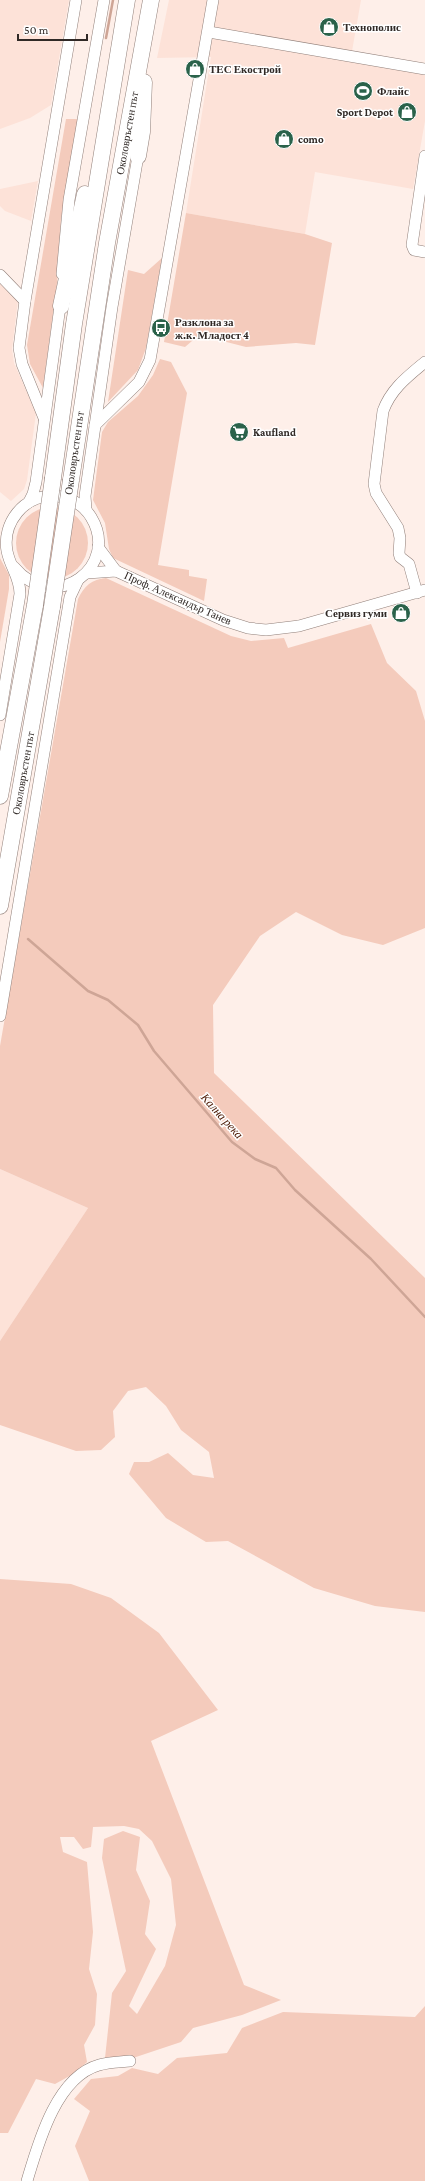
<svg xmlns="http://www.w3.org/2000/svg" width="425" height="2181" font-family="'Crimson Pro',serif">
	<rect width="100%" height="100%" fill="#feefe9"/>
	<g fill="#fde2d8">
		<path d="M 0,0 L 69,0 L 51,105 L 30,118 L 0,129 Z"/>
		<path d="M 169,0 L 361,0 L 351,57 L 425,69 L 425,121 L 413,189 L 315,172 L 305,234 L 186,213 L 211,57 L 157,58 Z"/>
		<path d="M 38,181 L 31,221 L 5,211 L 0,206 L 0,189 Z"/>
		<path d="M 0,281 L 18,300 L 12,349 L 14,363 L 36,413 L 27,480 L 24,489 L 11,501 L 0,492 Z"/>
		<path d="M 0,1169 L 88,1208 L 0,1341 Z"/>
	</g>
	<g fill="#f4cbbc">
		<path d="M 66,119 L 78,119 L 61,219 L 57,284 L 43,388 L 30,364 L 27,345 Z"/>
		<path d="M 186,213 L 305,234 L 332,243 L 315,345 L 296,343 L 246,347 L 199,335 L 185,347 L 164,342 Z"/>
		<path d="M 162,258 L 146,348 L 138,370 L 108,402 L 128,270 L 144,274 Z"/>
		<path d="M 160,359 L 171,362 L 187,393 L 158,565 L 189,570 L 189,576 L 207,579 L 204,601 L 113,558 L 109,549 L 105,523 L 93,500 L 102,432 L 108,422 L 138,396 L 153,375 Z"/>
		<circle cx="52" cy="543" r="36"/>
		<path d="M 0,558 L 9,575 L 9,589 L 0,642 Z"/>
		<path d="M 106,578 L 231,636 L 251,641 L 284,638 L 288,648 L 371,624 L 387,663 L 416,691 L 425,721 L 425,928 L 383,945 L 342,935 L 296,912 L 260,936 L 213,1005 L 214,1073 L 425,1278 L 425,1612 L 375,1606 L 314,1588 L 228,1541 L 206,1542 L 166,1518 L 129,1474 L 134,1462 L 149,1462 L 168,1453 L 193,1475 L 214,1478 L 209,1452 L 181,1430 L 166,1406 L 146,1387 L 128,1391 L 113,1411 L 115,1437 L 101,1450 L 76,1451 L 0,1425 L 0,1341 L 88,1208 L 0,1169 L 0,1046 L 78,599 C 84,586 92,579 106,578 Z"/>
		<path d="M 0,1579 L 71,1584 L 111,1598 L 159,1633 L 218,1710 L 151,1741 L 244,1985 L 281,2000 L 242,2015 L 193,2028 L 181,2042 L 133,2058 L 105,2058 L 112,1993 L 126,1971 L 102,1858 L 104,1839 L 123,1831 L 140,1837 L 136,1870 L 150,1901 L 145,1934 L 156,1949 L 129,2006 L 137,2014 L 165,1966 L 176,1925 L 171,1879 L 152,1841 L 139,1829 L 124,1826 L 93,1827 L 91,1847 L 83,1849 L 74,1837 L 60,1837 L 63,1852 L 87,1862 L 93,1932 L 89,1969 L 97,1994 L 95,2025 L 84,2045 L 87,2062 L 75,2073 L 55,2084 L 36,2079 L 8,2133 L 0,2133 Z"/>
		<path d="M 425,2006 L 425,2181 L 89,2181 L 75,2146 L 90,2111 L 74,2099 L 91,2079 L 118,2076 L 132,2068 L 158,2074 L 177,2058 L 227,2053 L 242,2028 L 283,2012 L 415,2017 Z"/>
	</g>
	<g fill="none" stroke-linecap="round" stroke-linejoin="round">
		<g stroke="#cea596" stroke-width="2.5">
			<path d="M 106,38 L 113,0"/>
			<path d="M 28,939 L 88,991 L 108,1000 L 138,1025 L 154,1051 L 232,1142 L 255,1159 L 276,1168 L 295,1190 L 371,1259 L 425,1317"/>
		</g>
		<defs>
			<g id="minor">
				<path d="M 209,32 L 425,69"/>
				<path d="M 425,156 L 412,245 L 414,250 L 425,252"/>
				<path d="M 62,274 L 69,200 L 104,0"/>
				<path d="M 0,275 L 25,301"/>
				<path d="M 44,418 L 22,364 L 19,348 L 25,301 L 76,0"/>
				<path d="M 95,425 L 139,382 L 150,360 L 213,0"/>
				<path d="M 29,502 L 33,494 L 36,482 L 61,299"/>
				<path d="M 86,510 L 85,496 L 112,307 L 138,156"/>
				<path d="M 98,547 L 116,571"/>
				<path d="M 87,573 L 116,571 L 223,620 L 248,628 L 266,630 L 299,626 L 425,590"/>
				<path d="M 417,593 L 409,564 L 400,557 L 399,553 L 400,538 L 398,528 L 376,493 L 374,484 L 383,411 C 391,389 407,377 425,362"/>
				<path d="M 0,715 L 20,594 C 20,577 10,567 7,551 C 2,523 24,495 53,496 C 68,496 83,504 91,517 C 121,566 55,616 14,567"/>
				<path d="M 0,1016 L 70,597 L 78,580"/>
				<path d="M 27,2181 C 38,2144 56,2077 99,2065 C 108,2062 120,2062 130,2061"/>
			</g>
			<g id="highway">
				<path d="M 138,156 L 142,132 L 144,82"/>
				<path d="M 61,306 L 85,194"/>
				<path d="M 53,478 L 74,324 L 127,0"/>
				<path d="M 71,480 L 107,243 L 151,0"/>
				<path d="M 0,796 L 35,605"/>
				<path d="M 0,906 L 52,607"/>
			</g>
		</defs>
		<use href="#minor" stroke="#907f79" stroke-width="12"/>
		<use href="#highway" stroke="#907f79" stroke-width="17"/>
		<use href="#minor" stroke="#fff" stroke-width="11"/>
		<use href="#highway" stroke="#fff" stroke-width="16"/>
		<defs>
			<g id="highway-bridge">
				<path d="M 35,605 L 53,478"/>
				<path d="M 52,607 L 71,480"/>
			</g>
		</defs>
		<use href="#highway-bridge" stroke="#907f79" stroke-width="17" stroke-linecap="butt"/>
		<use href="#highway-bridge" stroke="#fff" stroke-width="16"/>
	</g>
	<defs>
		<symbol id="shop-disc" viewBox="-11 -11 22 22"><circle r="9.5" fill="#2a624a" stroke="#fff"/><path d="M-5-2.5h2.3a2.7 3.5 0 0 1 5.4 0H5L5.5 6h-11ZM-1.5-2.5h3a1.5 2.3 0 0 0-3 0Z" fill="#fff"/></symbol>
		<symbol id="stadium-disc" viewBox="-11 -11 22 22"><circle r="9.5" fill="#2a624a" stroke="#fff"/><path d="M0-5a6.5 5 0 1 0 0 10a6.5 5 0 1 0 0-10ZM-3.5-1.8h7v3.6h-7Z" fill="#fff"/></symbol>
		<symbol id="bus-disc" viewBox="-11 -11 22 22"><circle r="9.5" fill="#2a624a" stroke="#fff"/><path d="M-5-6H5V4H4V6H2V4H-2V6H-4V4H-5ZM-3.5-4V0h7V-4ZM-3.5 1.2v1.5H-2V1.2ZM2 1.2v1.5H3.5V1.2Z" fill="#fff"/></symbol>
		<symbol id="supermarket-disc" viewBox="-11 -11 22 22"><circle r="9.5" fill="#2a624a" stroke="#fff"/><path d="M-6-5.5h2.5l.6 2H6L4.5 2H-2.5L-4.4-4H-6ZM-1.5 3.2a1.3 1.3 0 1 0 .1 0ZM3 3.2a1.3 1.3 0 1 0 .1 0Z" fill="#fff"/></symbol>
	</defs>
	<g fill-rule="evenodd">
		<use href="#shop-disc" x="318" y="16" width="22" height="22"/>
		<use href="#shop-disc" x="184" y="58" width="22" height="22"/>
		<use href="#stadium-disc" x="352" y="80" width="22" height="22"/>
		<use href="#shop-disc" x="396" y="101" width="22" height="22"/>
		<use href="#shop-disc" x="273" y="128" width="22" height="22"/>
		<use href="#bus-disc" x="150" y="317" width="22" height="22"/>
		<use href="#supermarket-disc" x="228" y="421" width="22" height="22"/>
		<use href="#shop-disc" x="390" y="602" width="22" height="22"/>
	</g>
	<g text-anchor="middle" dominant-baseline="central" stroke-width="3" stroke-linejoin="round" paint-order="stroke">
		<g font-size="11" font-weight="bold" fill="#302926" stroke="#fff" text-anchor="start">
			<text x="343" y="27">Технополис</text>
			<text x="209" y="69">ТЕС Екострой</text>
			<text x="377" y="91">Флайс</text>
			<text x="393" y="112" text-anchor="end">Sport Depot</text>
			<text x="298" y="139">como</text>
			<text x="175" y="322">Разклона за<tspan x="175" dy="13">ж.к. Младост 4</tspan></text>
			<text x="253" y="432">Kaufland</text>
			<text x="387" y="613" text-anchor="end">Сервиз гуми</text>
		</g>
		<g font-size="11" fill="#302926" stroke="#fff">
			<text transform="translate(127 133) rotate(-80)">Околовръстен път</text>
			<text transform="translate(74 453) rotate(-82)">Околовръстен път</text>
			<text transform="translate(178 598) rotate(24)">Проф. Александър Танев</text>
			<text transform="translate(23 773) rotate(-80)">Околовръстен път</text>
		</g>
		<g font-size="12" font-style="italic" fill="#4c1a05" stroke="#fff">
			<text transform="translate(222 1116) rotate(48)">Кална река</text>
		</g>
	</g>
	<path d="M18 34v6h69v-6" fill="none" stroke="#302926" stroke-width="2"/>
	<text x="24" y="34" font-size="12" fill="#302926" stroke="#ffffff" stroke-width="3" paint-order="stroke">50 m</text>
</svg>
